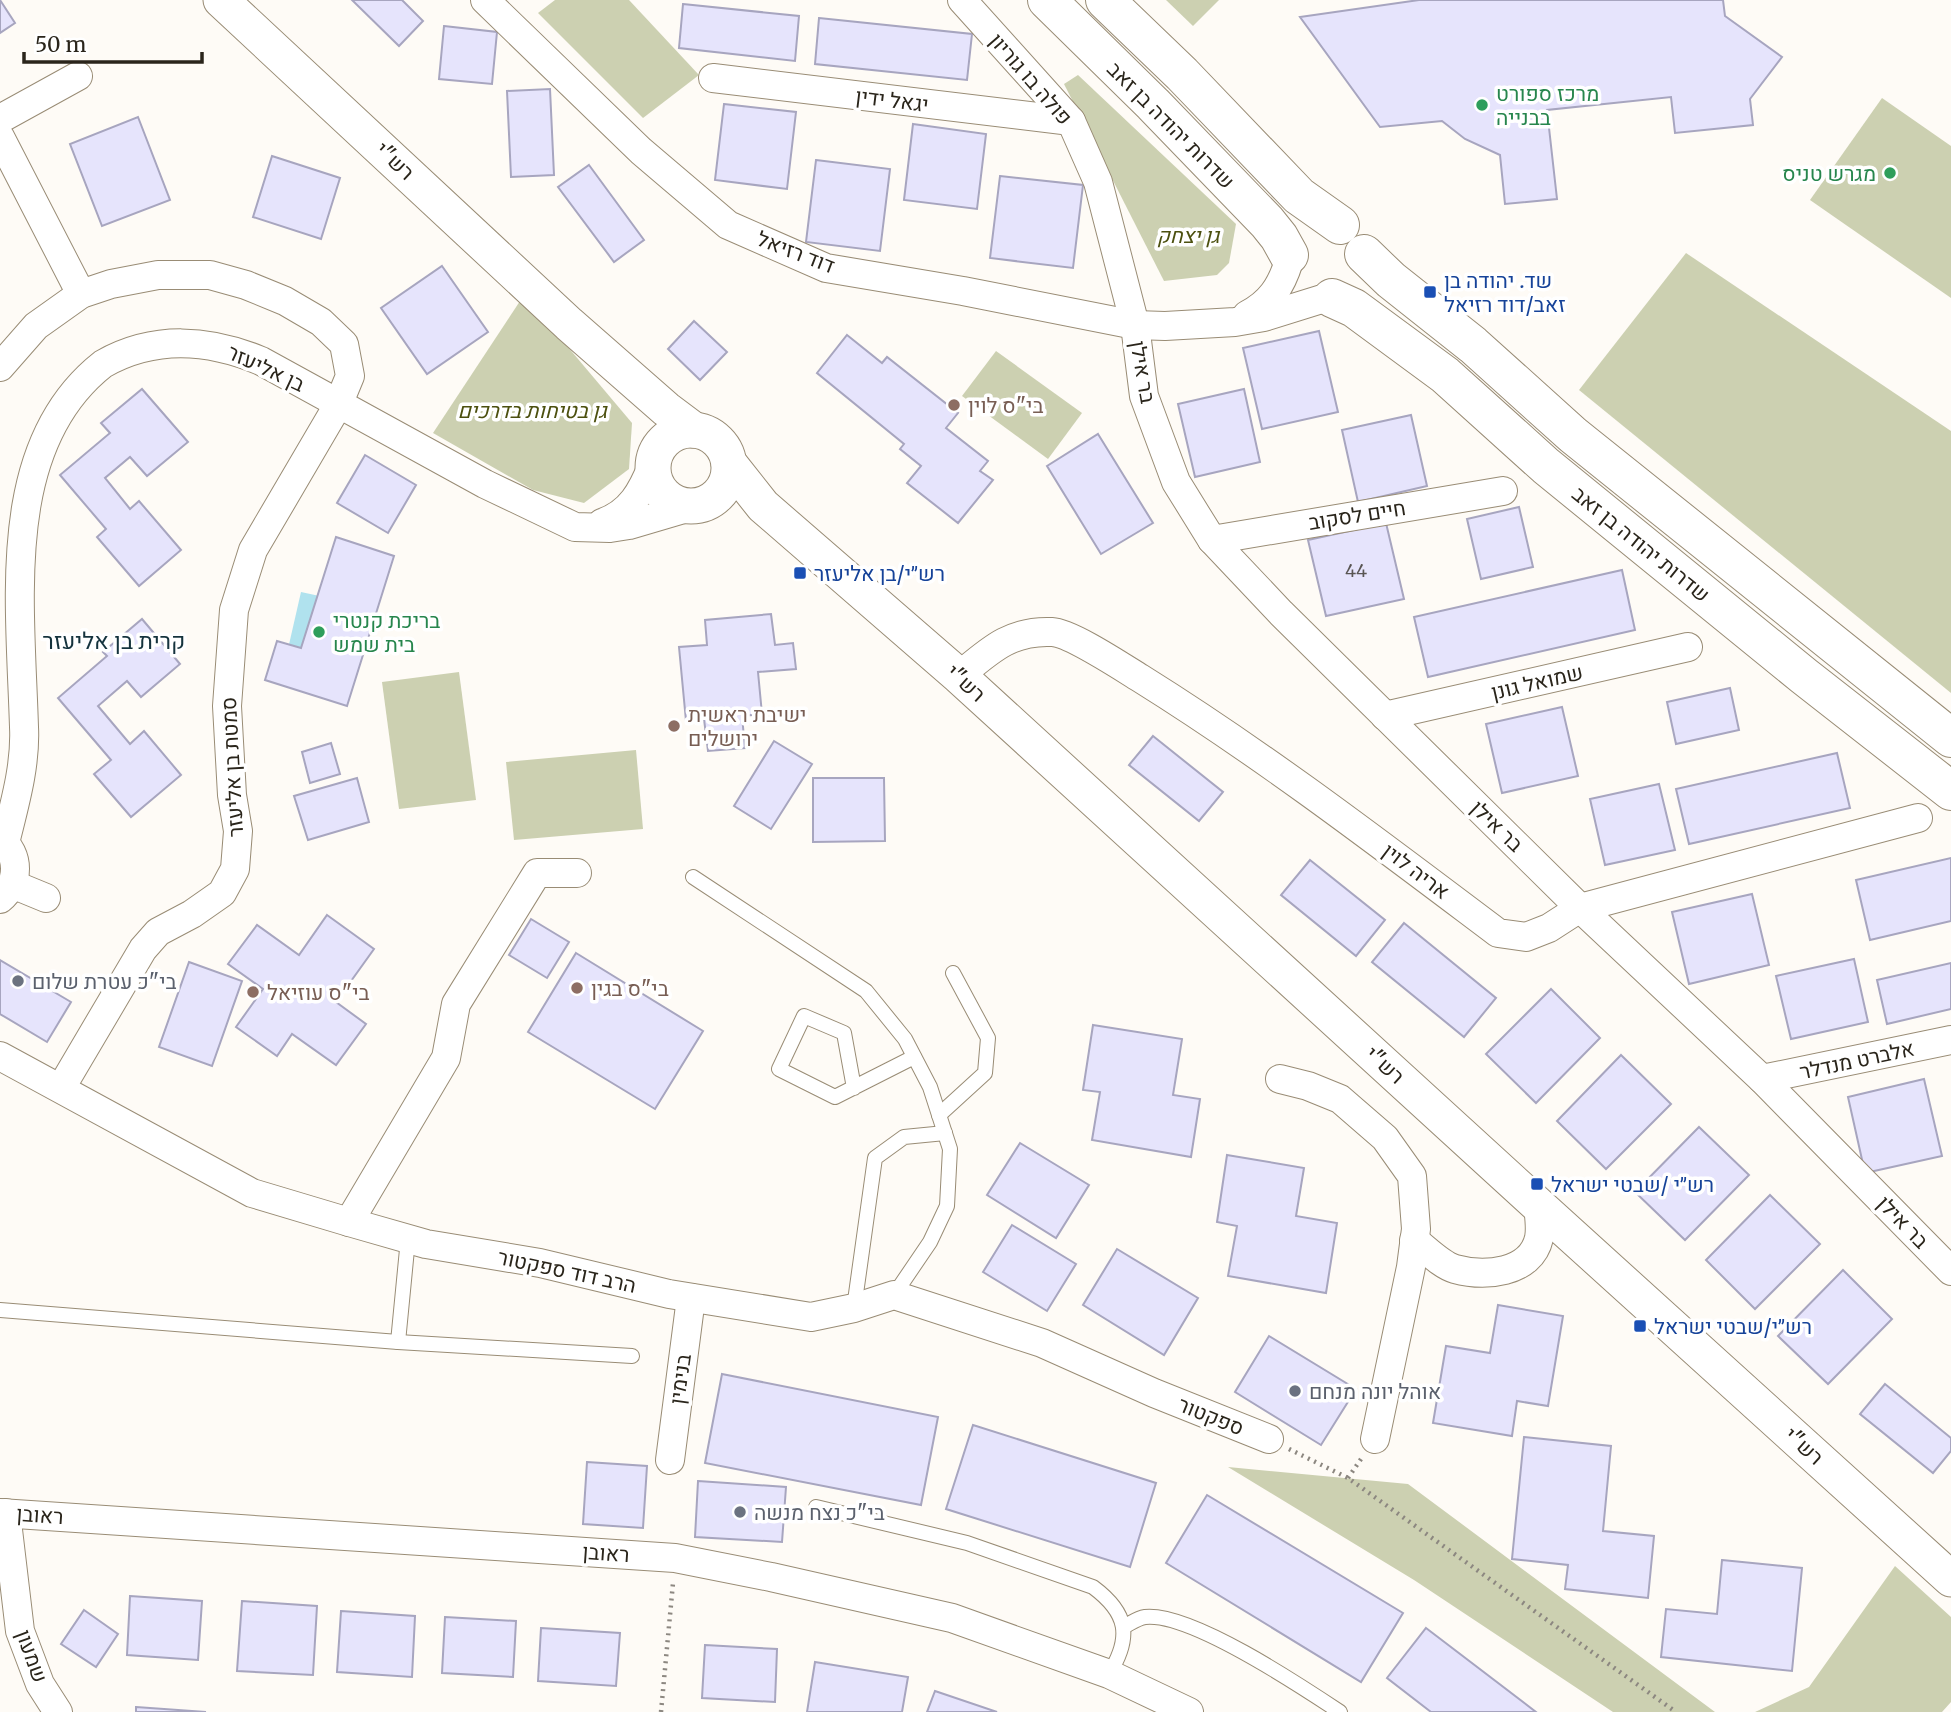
<svg xmlns="http://www.w3.org/2000/svg" width="1951" height="1712" font-family="Merriweather,Heebo,serif">
	<rect width="100%" height="100%" fill="#fefbf6"/>
	<g fill="#ccd0b1">
		<path d="M 555,0 L 629,0 L 699,75 L 643,118 L 538,13 Z"/>
		<path d="M 1166,0 L 1219,0 L 1193,26 Z"/>
		<path d="M 1078,75 L 1236,224 L 1229,263 L 1217,275 L 1164,281 L 1064,84 Z"/>
		<path d="M 1882,98 L 1951,146 L 1951,298 L 1810,200 Z"/>
		<path d="M 1686,253 L 1951,431 L 1951,693 L 1579,390 Z"/>
		<path d="M 524,295 L 632,423 L 629,469 L 584,503 L 533,490 L 433,433 Z"/>
		<path d="M 996,351 L 1082,413 L 1048,459 L 962,396 Z"/>
		<path d="M 459,672 L 476,800 L 399,809 L 382,682 Z"/>
		<path d="M 636,750 L 643,829 L 514,840 L 506,762 Z"/>
		<path d="M 1228,1467 L 1408,1484 L 1715,1712 L 1613,1712 L 1414,1580 Z"/>
		<path d="M 1895,1566 L 1951,1617 L 1951,1702 L 1942,1712 L 1755,1712 L 1809,1687 Z"/>
	</g>
	<path fill="#b0e2ee" d="M 301,592 L 352,603 L 285,662 Z"/>
	<g fill="#e6e4fc" stroke="#a7a5bf" stroke-width="2">
		<path d="M 0,0 L 15,23 L 0,33 Z"/>
		<path d="M 352,0 L 402,0 L 423,21 L 399,46 Z"/>
		<path d="M 1419,0 L 1723,0 L 1725,16 L 1782,57 L 1750,99 L 1753,125 L 1675,133 L 1671,97 L 1547,110 L 1557,199 L 1505,204 L 1500,155 L 1465,139 L 1442,121 L 1380,127 L 1300,17 Z"/>
		<path d="M 683,4 L 799,16 L 795,61 L 679,48 Z"/>
		<path d="M 819,18 L 972,34 L 967,80 L 815,64 Z"/>
		<path d="M 444,26 L 497,32 L 492,84 L 439,79 Z"/>
		<path d="M 550,89 L 554,175 L 511,177 L 507,91 Z"/>
		<path d="M 724,104 L 796,112 L 787,189 L 715,180 Z"/>
		<path d="M 138,117 L 170,200 L 102,226 L 70,144 Z"/>
		<path d="M 913,124 L 986,134 L 977,209 L 904,200 Z"/>
		<path d="M 272,156 L 340,178 L 321,239 L 253,217 Z"/>
		<path d="M 816,160 L 890,169 L 880,251 L 806,242 Z"/>
		<path d="M 589,165 L 644,240 L 614,262 L 558,187 Z"/>
		<path d="M 1000,176 L 1083,185 L 1073,268 L 990,258 Z"/>
		<path d="M 442,266 L 488,332 L 427,374 L 381,308 Z"/>
		<path d="M 694,321 L 727,352 L 700,380 L 668,349 Z"/>
		<path d="M 1319,331 L 1338,412 L 1262,429 L 1243,348 Z"/>
		<path d="M 847,335 L 882,363 L 887,357 L 958,413 L 946,428 L 988,461 L 980,471 L 993,480 L 958,523 L 907,483 L 921,466 L 900,449 L 904,444 L 817,373 Z"/>
		<path d="M 142,389 L 188,442 L 147,476 L 130,457 L 105,478 L 130,509 L 139,501 L 181,550 L 139,586 L 97,537 L 106,529 L 60,475 L 110,433 L 101,423 Z"/>
		<path d="M 1244,389 L 1260,462 L 1195,477 L 1178,404 Z"/>
		<path d="M 1411,415 L 1427,486 L 1358,502 L 1342,430 Z"/>
		<path d="M 1098,434 L 1153,523 L 1101,554 L 1047,466 Z"/>
		<path d="M 365,455 L 416,485 L 388,533 L 337,503 Z"/>
		<path d="M 1519,507 L 1533,567 L 1481,579 L 1467,519 Z"/>
		<path d="M 1386,523 L 1404,599 L 1326,616 L 1308,540 Z"/>
		<path d="M 336,537 L 394,556 L 347,706 L 265,680 L 277,641 L 301,648 Z"/>
		<path d="M 1622,570 L 1635,630 L 1428,677 L 1414,617 Z"/>
		<path d="M 771,614 L 775,645 L 793,643 L 796,669 L 758,672 L 762,714 L 742,716 L 745,748 L 708,751 L 704,719 L 686,721 L 679,647 L 707,645 L 705,620 Z"/>
		<path d="M 142,619 L 180,664 L 141,697 L 127,681 L 98,706 L 130,744 L 144,731 L 181,775 L 131,817 L 94,774 L 111,760 L 58,698 L 107,656 L 103,652 Z"/>
		<path d="M 1730,688 L 1739,730 L 1676,744 L 1667,702 Z"/>
		<path d="M 1562,707 L 1578,776 L 1502,793 L 1486,724 Z"/>
		<path d="M 1153,736 L 1223,792 L 1199,821 L 1129,765 Z"/>
		<path d="M 774,741 L 812,764 L 771,829 L 734,806 Z"/>
		<path d="M 331,743 L 340,774 L 310,783 L 302,752 Z"/>
		<path d="M 1837,753 L 1850,808 L 1689,844 L 1676,789 Z"/>
		<path d="M 357,778 L 369,822 L 308,840 L 294,796 Z"/>
		<path d="M 813,778 L 884,778 L 885,841 L 813,842 Z"/>
		<path d="M 1659,784 L 1675,850 L 1605,865 L 1590,799 Z"/>
		<path d="M 1951,858 L 1951,921 L 1870,940 L 1856,880 Z"/>
		<path d="M 1310,860 L 1385,920 L 1356,956 L 1281,895 Z"/>
		<path d="M 1752,894 L 1769,965 L 1689,984 L 1672,912 Z"/>
		<path d="M 327,915 L 374,949 L 336,1002 L 366,1024 L 336,1065 L 292,1034 L 277,1056 L 236,1027 L 263,989 L 228,964 L 257,925 L 299,955 Z"/>
		<path d="M 531,919 L 569,942 L 547,978 L 509,955 Z"/>
		<path d="M 1404,923 L 1496,998 L 1464,1037 L 1372,962 Z"/>
		<path d="M 576,953 L 703,1031 L 655,1109 L 528,1032 Z"/>
		<path d="M 1854,959 L 1868,1022 L 1791,1039 L 1776,976 Z"/>
		<path d="M 0,960 L 71,1002 L 47,1042 L 0,1014 Z"/>
		<path d="M 189,962 L 242,981 L 212,1066 L 159,1047 Z"/>
		<path d="M 1951,963 L 1951,1009 L 1887,1024 L 1877,980 Z"/>
		<path d="M 1551,989 L 1600,1038 L 1536,1103 L 1486,1054 Z"/>
		<path d="M 1093,1025 L 1182,1039 L 1173,1095 L 1200,1099 L 1191,1157 L 1092,1140 L 1100,1092 L 1083,1090 Z"/>
		<path d="M 1621,1055 L 1671,1104 L 1606,1169 L 1557,1121 Z"/>
		<path d="M 1924,1079 L 1942,1156 L 1865,1173 L 1848,1097 Z"/>
		<path d="M 1699,1127 L 1749,1175 L 1685,1240 L 1635,1192 Z"/>
		<path d="M 1020,1143 L 1089,1185 L 1056,1238 L 987,1195 Z"/>
		<path d="M 1227,1155 L 1304,1168 L 1296,1216 L 1337,1223 L 1326,1293 L 1228,1276 L 1237,1226 L 1217,1222 Z"/>
		<path d="M 1770,1195 L 1820,1244 L 1755,1309 L 1706,1260 Z"/>
		<path d="M 1012,1225 L 1076,1264 L 1047,1311 L 983,1272 Z"/>
		<path d="M 1117,1249 L 1198,1298 L 1164,1355 L 1083,1305 Z"/>
		<path d="M 1843,1270 L 1892,1319 L 1828,1384 L 1778,1336 Z"/>
		<path d="M 1498,1305 L 1563,1316 L 1548,1406 L 1517,1401 L 1512,1436 L 1433,1423 L 1446,1346 L 1490,1353 Z"/>
		<path d="M 1269,1336 L 1356,1389 L 1321,1445 L 1235,1392 Z"/>
		<path d="M 722,1374 L 938,1417 L 921,1505 L 705,1463 Z"/>
		<path d="M 1885,1384 L 1951,1438 L 1951,1451 L 1933,1473 L 1860,1414 Z"/>
		<path d="M 973,1425 L 1156,1483 L 1130,1567 L 946,1509 Z"/>
		<path d="M 1524,1437 L 1611,1446 L 1603,1531 L 1654,1536 L 1648,1598 L 1565,1589 L 1568,1565 L 1512,1559 Z"/>
		<path d="M 587,1462 L 647,1466 L 643,1528 L 583,1524 Z"/>
		<path d="M 698,1481 L 786,1487 L 782,1542 L 695,1537 Z"/>
		<path d="M 1207,1495 L 1403,1613 L 1361,1682 L 1166,1563 Z"/>
		<path d="M 1722,1560 L 1802,1568 L 1792,1671 L 1661,1657 L 1666,1609 L 1717,1614 Z"/>
		<path d="M 130,1596 L 202,1601 L 198,1660 L 127,1655 Z"/>
		<path d="M 242,1601 L 317,1606 L 313,1675 L 237,1671 Z"/>
		<path d="M 84,1610 L 118,1634 L 96,1667 L 61,1644 Z"/>
		<path d="M 341,1611 L 415,1616 L 412,1677 L 337,1672 Z"/>
		<path d="M 445,1617 L 516,1621 L 513,1677 L 442,1673 Z"/>
		<path d="M 541,1628 L 620,1633 L 616,1686 L 538,1681 Z"/>
		<path d="M 1426,1628 L 1536,1712 L 1431,1712 L 1387,1678 Z"/>
		<path d="M 705,1645 L 777,1649 L 775,1702 L 702,1698 Z"/>
		<path d="M 815,1662 L 908,1677 L 902,1712 L 807,1712 Z"/>
		<path d="M 935,1691 L 997,1712 L 927,1712 Z"/>
		<path d="M 136,1707 L 206,1712 L 136,1712 Z"/>
	</g>
	<g fill="none" stroke-linecap="round" stroke-linejoin="round">
		<defs>
			<g id="service">
				<path d="M 693,877 L 866,991 L 905,1039 L 930,1087 L 950,1149 L 947,1206 L 930,1242 L 894,1295"/>
				<path d="M 854,1088 L 844,1033 L 804,1016 L 779,1069 L 835,1097 L 914,1057"/>
				<path d="M 939,1115 L 985,1073 L 988,1038 L 953,973"/>
				<path d="M 854,1308 L 875,1158 L 904,1137 L 945,1133"/>
				<path d="M 0,1310 L 398,1342 L 632,1356"/>
				<path d="M 398,1342 L 408,1239"/>
				<path d="M 816,1507 L 967,1543 L 1093,1587 C 1128,1613 1132,1637 1109,1674"/>
				<path d="M 1125,1626 C 1131,1623 1138,1618 1145,1617 C 1190,1612 1301,1686 1340,1712"/>
			</g>
			<g id="minor">
				<path d="M 485,0 L 641,151 L 728,225 L 826,268 L 963,291 L 1135,325 L 1165,326 L 1235,322 L 1264,317 L 1325,298"/>
				<path d="M 962,0 L 1071,121 L 1098,182 L 1135,325 L 1144,396 L 1176,482 L 1212,540 L 1281,613 L 1580,908 L 1762,1079 L 1951,1271"/>
				<path d="M 713,78 L 1071,121"/>
				<path d="M 0,119 L 78,76"/>
				<path d="M 0,137 L 81,294"/>
				<path d="M 1247,315 C 1270,303 1281,287 1289,261"/>
				<path d="M 0,367 L 36,326 L 81,294 L 111,284 L 158,275 L 210,275 L 246,285 L 285,301 L 321,322 L 344,344 L 350,376 L 338,405 L 253,550 L 234,610 L 227,706 L 232,795 L 238,831 L 235,869 L 222,893 L 192,914 L 158,932 L 143,949 L 61,1088"/>
				<path d="M 602,523 C 631,513 642,491 653,464"/>
				<path d="M 1212,540 L 1503,491"/>
				<path d="M 959,676 C 989,651 1010,630 1052,632 C 1071,633 1122,667 1140,678 C 1265,756 1381,845 1498,933 L 1526,937 L 1549,928 L 1580,908 L 1918,818"/>
				<path d="M 1385,716 L 1688,647"/>
				<path d="M 0,839 C 20,854 20,883 0,899"/>
				<path d="M 5,843 C 14,806 26,766 24,727 C 20,597 0,445 103,364 C 154,335 209,339 261,361 L 485,484 L 575,527 L 610,528 L 629,525 L 690,507"/>
				<path d="M 12,884 L 46,898"/>
				<path d="M 0,1056 L 252,1193 L 349,1222 L 426,1244 L 540,1263 L 669,1294 L 811,1317 L 854,1308 L 894,1295 L 1042,1343 L 1154,1393 L 1269,1439"/>
				<path d="M 1280,1079 L 1308,1086 L 1340,1099 L 1385,1138 L 1412,1176 L 1416,1229 L 1411,1267 L 1375,1439"/>
				<path d="M 1762,1079 L 1951,1040"/>
				<path d="M 349,1222 L 446,1058 L 456,1004 L 537,873 L 577,873"/>
				<path d="M 1414,1240 C 1426,1249 1441,1265 1455,1269 C 1484,1277 1531,1274 1539,1238 C 1541,1228 1539,1216 1538,1205"/>
				<path d="M 670,1460 L 691,1298"/>
				<path d="M 0,1513 L 675,1558 L 771,1577 L 952,1618 L 1109,1674 L 1189,1712"/>
				<path d="M 6,1513 L 20,1631 L 40,1684 L 58,1712"/>
			</g>
			<g id="tertiary">
				<path d="M 221,0 L 569,324 L 666,409 L 694,430"/>
				<circle cx="691" cy="468" r="38"/>
				<path d="M 729,463 L 763,506 L 959,676 L 1538,1205 L 1951,1579"/>
			</g>
			<g id="secondary">
				<path d="M 1047,0 L 1153,104 L 1267,222 L 1279,237 L 1289,255"/>
				<path d="M 1105,0 L 1182,74 L 1299,196 L 1340,225"/>
				<path d="M 1364,254 L 1391,280 L 1473,345 L 1573,435 L 1951,738"/>
				<path d="M 1332,298 L 1354,308 L 1445,375 L 1546,466 L 1804,676 L 1951,791"/>
			</g>
		</defs>
		<use href="#service" stroke="#998c75" stroke-width="16"/>
		<use href="#minor" stroke="#998c75" stroke-width="30"/>
		<use href="#tertiary" stroke="#998c75" stroke-width="37"/>
		<use href="#secondary" stroke="#998c75" stroke-width="40"/>
		<g stroke="#8c8780" stroke-width="4.5" stroke-dasharray="2 5" stroke-linecap="butt">
			<path d="M 1289,1449 L 1348,1478 L 1676,1712"/>
			<path d="M 1348,1478 L 1361,1459"/>
			<path d="M 661,1712 L 673,1583"/>
		</g>
		<use href="#service" stroke="#fff" stroke-width="14"/>
		<use href="#minor" stroke="#fff" stroke-width="28"/>
		<use href="#tertiary" stroke="#fff" stroke-width="35"/>
		<use href="#secondary" stroke="#fff" stroke-width="38"/>
	</g>
	<g fill="#2e9e5b" stroke="#fff" stroke-width="2.5">
		<circle cx="1482" cy="105" r="7"/>
		<circle cx="1890" cy="173" r="7"/>
		<circle cx="319" cy="632" r="7"/>
	</g>
	<g fill="#1a4fb4" stroke="#fff" stroke-width="2.5">
		<rect x="1423" y="285" width="14" height="14" rx="3.5"/>
		<rect x="793" y="566" width="14" height="14" rx="3.5"/>
		<rect x="1530" y="1177" width="14" height="14" rx="3.5"/>
		<rect x="1633" y="1319" width="14" height="14" rx="3.5"/>
	</g>
	<g fill="#8d6e63" stroke="#fff" stroke-width="2.5">
		<circle cx="954" cy="405" r="7"/>
		<circle cx="674" cy="726" r="7"/>
		<circle cx="577" cy="988" r="7"/>
		<circle cx="253" cy="992" r="7"/>
	</g>
	<g fill="#6b7280" stroke="#fff" stroke-width="2.5">
		<circle cx="18" cy="981" r="7"/>
		<circle cx="1295" cy="1391" r="7"/>
		<circle cx="740" cy="1512" r="7"/>
	</g>
	<g text-anchor="middle" dominant-baseline="central" stroke-width="7" stroke-linejoin="round" paint-order="stroke">
		<g font-size="18" fill="#595553">
			<text x="1356" y="570">44</text>
		</g>
		<g font-size="21" fill="#2a251b" stroke="#fff">
			<text transform="translate(1031 79) rotate(49)">פולה בו גוריון</text>
			<text transform="translate(892 100) rotate(7)">יגאל ידין</text>
			<text transform="translate(1171 125) rotate(45)">שדרות יהודה בן זאב</text>
			<text transform="translate(395 161) rotate(43)">רש"י</text>
			<text transform="translate(796 252) rotate(21)">דוד רזיאל</text>
			<text transform="translate(266 368) rotate(25)">בן אליעזר</text>
			<text transform="translate(1143 372) rotate(80)">בר אילן</text>
			<text transform="translate(1357 515) rotate(-9)">חיים לסקוב</text>
			<text transform="translate(1641 544) rotate(39)">שדרות יהודה בן זאב</text>
			<text transform="translate(1537 682) rotate(-13)">שמואל גונן</text>
			<text transform="translate(966 683) rotate(42)">רש"י</text>
			<text transform="translate(232 767) rotate(-93)">סמטת בן אליעזר</text>
			<text transform="translate(1497 826) rotate(44)">בר אילן</text>
			<text transform="translate(1416 871) rotate(37)">אריה לוין</text>
			<text transform="translate(1857 1060) rotate(-12)">אלברט מנדלר</text>
			<text transform="translate(1385 1065) rotate(42)">רש"י</text>
			<text transform="translate(1903 1222) rotate(46)">בר אילן</text>
			<text transform="translate(567 1271) rotate(12)">הרב דוד ספקטור</text>
			<text transform="translate(680 1379) rotate(-82)">בנימין</text>
			<text transform="translate(1211 1416) rotate(22)">ספקטור</text>
			<text transform="translate(1804 1446) rotate(42)">רש"י</text>
			<text transform="translate(40 1515) rotate(4)">ראובן</text>
			<text transform="translate(606 1553) rotate(4)">ראובן</text>
			<text transform="translate(32 1656) rotate(70)">שמעון</text>
		</g>
		<g font-size="21" fill="#27864d" stroke="#fff" text-anchor="start">
			<text x="1496" y="93">מרכז ספורט<tspan x="1496" dy="24">בבנייה</tspan></text>
			<text x="1876" y="173" text-anchor="end">מגרש טניס</text>
			<text x="333" y="620">בריכת קנטרי<tspan x="333" dy="24">בית שמש</tspan></text>
		</g>
		<g font-size="21" font-style="italic" fill="#4c500f" stroke="#fff">
			<text x="1188" y="235">גן יצחק</text>
			<text x="532" y="410">גן בטיחות בדרכים</text>
		</g>
		<g font-size="21" fill="#164399" stroke="#fff" text-anchor="start">
			<text x="1444" y="280">שד. יהודה בן<tspan x="1444" dy="24">זאב/דוד רזיאל</tspan></text>
			<text x="814" y="573">רש״י/בן אליעזר</text>
			<text x="1551" y="1184">רש״י /שבטי ישראל</text>
			<text x="1654" y="1326">רש״י/שבטי ישראל</text>
		</g>
		<g font-size="21" fill="#785e54" stroke="#fff" text-anchor="start">
			<text x="968" y="405">בי"ס לוין</text>
			<text x="688" y="714">ישיבת ראשית<tspan x="688" dy="24">ירושלים</tspan></text>
			<text x="591" y="988">בי"ס בגין</text>
			<text x="267" y="992">בי"ס עוזיאל</text>
		</g>
		<g font-size="21" fill="#5b616d" stroke="#fff" text-anchor="start">
			<text x="32" y="981">בי"כ עטרת שלום</text>
			<text x="1309" y="1391">אוהל יונה מנחם</text>
			<text x="754" y="1512">בי"כ נצח מנשה</text>
		</g>
		<g font-size="23" fill="#15333d" stroke="#fff">
			<text x="114" y="640">קרית בן אליעזר</text>
		</g>
	</g>
	<path d="M24 52v10h178v-10" fill="none" stroke="#2a251b" stroke-width="3.5"/>
	<text x="35" y="52" font-size="21" fill="#2a251b" stroke="#ffffff" stroke-width="5" paint-order="stroke">50 m</text>
</svg>
